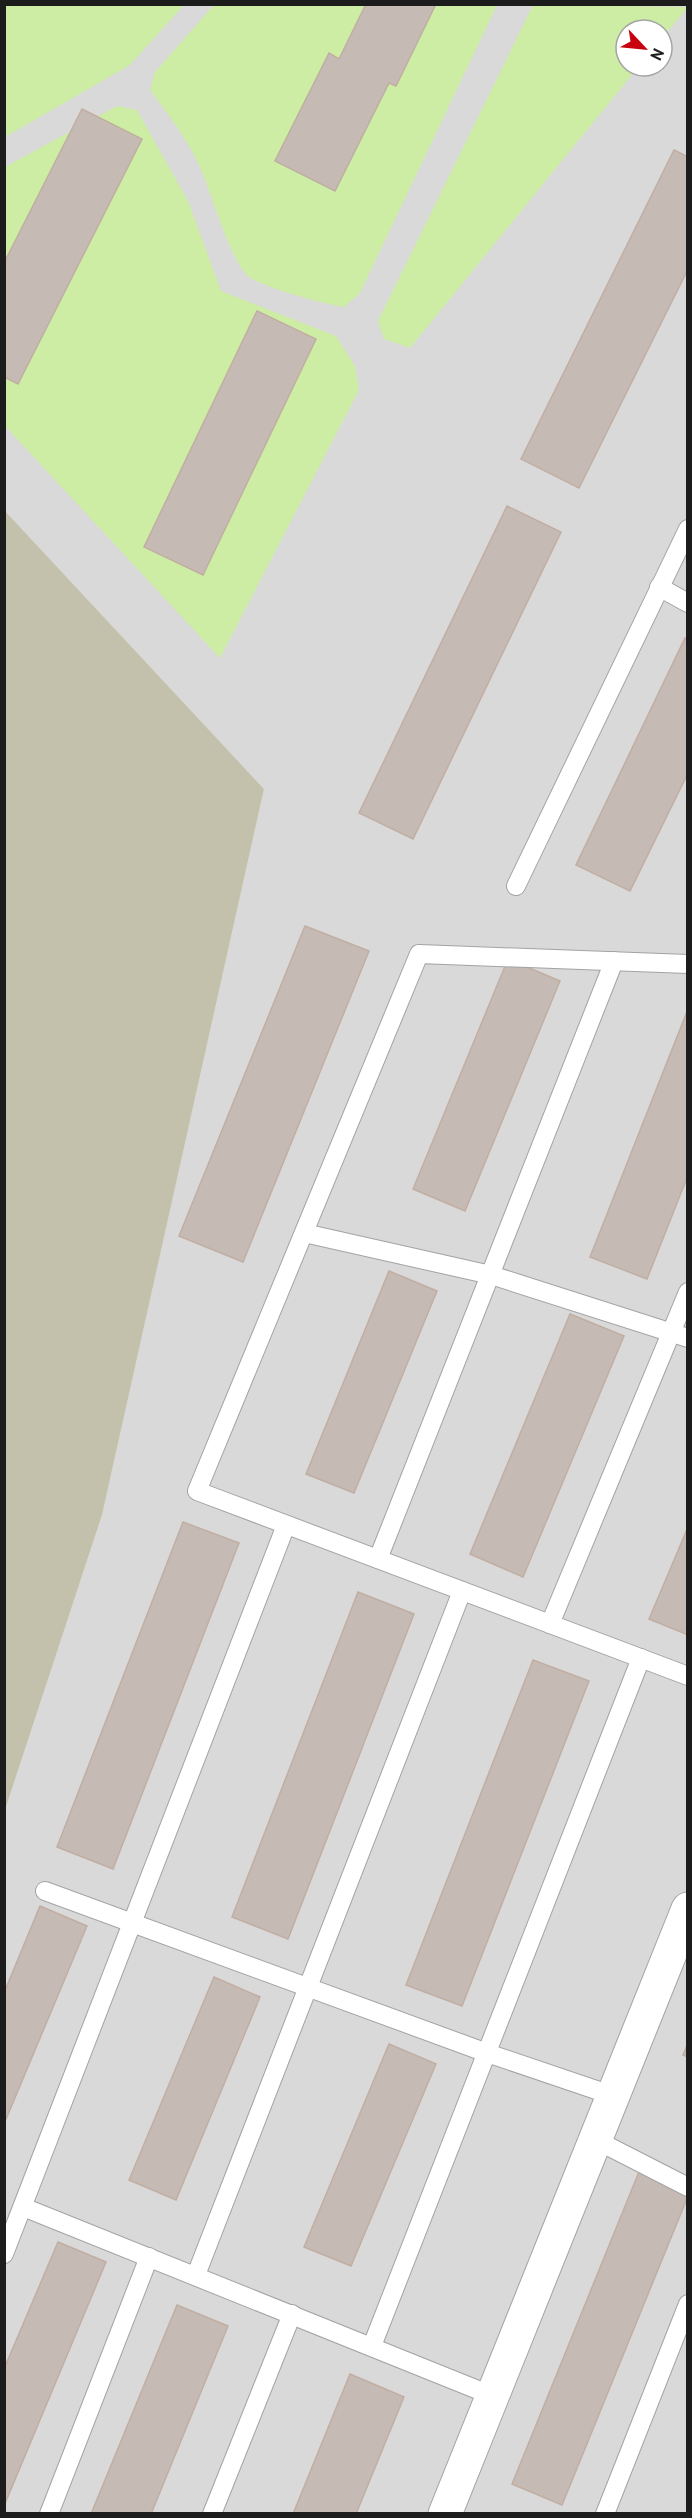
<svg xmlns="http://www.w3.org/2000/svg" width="692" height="2518" font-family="'PT Sans',sans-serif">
	<rect width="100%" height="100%" fill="#eee9e1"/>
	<path fill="#dad9d9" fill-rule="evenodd" d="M 5,5 L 687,5 L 687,2513 L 5,2513 L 5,1810 L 102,1515 L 264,789 L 5,511 ZM 626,30 L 662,30 L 662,66 L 626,66 Z"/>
	<path fill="#c3c1ac" d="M 5,511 L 264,789 L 102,1515 L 5,1810 Z"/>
	<g fill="#cdeca4">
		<path d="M 5,4 L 184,4 L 184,5 L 130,65 L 5,137 Z"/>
		<path d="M 214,5 L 497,5 L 360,293 L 344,307 C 328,305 258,286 248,276 C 229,259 211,189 198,163 C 186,137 167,113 150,90 L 155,72 Z"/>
		<path d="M 533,5 L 688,7 L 662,38 L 662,30 L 626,30 L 626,66 L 639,66 L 410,348 L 384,339 L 378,321 Z"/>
		<path d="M 117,106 L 137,110 L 188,201 L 221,291 L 336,336 L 355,366 L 359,390 L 220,658 L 5,426 L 5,167 Z"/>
	</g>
	<g fill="#c6bbb4" stroke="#c1aea3" stroke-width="1.5">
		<path d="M 366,4 L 436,4 L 396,86 L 389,83 L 335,191 L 275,161 L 329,53 L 339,59 Z"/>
		<path d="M 82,109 L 142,139 L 18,384 L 4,377 L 4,263 Z"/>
		<path d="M 674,150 L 688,157 L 688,269 L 579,488 L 521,459 Z"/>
		<path d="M 257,311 L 316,339 L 203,575 L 144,547 Z"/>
		<path d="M 507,506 L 561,532 L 413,839 L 359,813 Z"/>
		<path d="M 685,638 L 688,639 L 688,773 L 630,891 L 576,865 Z"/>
		<path d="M 305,926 L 369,951 L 243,1262 L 179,1236 Z"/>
		<path d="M 508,959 L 560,981 L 465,1211 L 413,1189 Z"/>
		<path d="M 688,1009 L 688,1175 L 647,1279 L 590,1257 Z"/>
		<path d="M 389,1271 L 437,1291 L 354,1493 L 306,1474 Z"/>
		<path d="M 570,1314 L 624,1336 L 523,1577 L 470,1554 Z"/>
		<path d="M 183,1522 L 239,1543 L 113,1869 L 57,1847 Z"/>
		<path d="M 688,1527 L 688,1635 L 649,1619 Z"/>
		<path d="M 358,1592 L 414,1614 L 288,1939 L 232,1917 Z"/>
		<path d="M 533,1660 L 589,1681 L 462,2006 L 406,1985 Z"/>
		<path d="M 40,1906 L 87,1926 L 4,2124 L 4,1993 Z"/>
		<path d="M 214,1977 L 260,1997 L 176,2200 L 129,2180 Z"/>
		<path d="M 688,2043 L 688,2057 L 683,2055 Z"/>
		<path d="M 389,2044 L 436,2064 L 351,2266 L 304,2247 Z"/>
		<path d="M 643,2162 L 688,2180 L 688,2196 L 562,2505 L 512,2484 Z"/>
		<path d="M 58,2242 L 106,2262 L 4,2506 L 4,2369 Z"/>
		<path d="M 177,2305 L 228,2326 L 151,2514 L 91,2514 Z"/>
		<path d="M 350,2374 L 404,2397 L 356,2514 L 293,2514 Z"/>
	</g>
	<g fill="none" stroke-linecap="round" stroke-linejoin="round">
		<defs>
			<g id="service">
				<path d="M 659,587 L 688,603"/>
				<path d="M 516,886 L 688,529"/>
				<path d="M 688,964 L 419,954 L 197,1491 L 688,1676"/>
				<path d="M 304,1233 L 491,1275 L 688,1338"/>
				<path d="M 378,1559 L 614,961"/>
				<path d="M 550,1624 L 688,1292"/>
				<path d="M 45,1891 L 487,2053 L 614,2096"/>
				<path d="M 594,2139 L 688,2187"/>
				<path d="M 23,2207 L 493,2396"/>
				<path d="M 4,2254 L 286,1525"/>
				<path d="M 196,2275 L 462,1591"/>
				<path d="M 372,2346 L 641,1658"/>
				<path d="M 49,2514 L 149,2257"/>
				<path d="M 212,2514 L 292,2314"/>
				<path d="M 605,2514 L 688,2304"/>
			</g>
			<path id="minor" d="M 445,2514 L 688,1909"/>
		</defs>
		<use href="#service" stroke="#a3a3a3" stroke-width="20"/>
		<use href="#minor" stroke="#a3a3a3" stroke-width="35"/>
		<use href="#service" stroke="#fff" stroke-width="18"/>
		<use href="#minor" stroke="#fff" stroke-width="33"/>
	</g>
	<rect width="692" height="2518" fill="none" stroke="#1c1c1c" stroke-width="12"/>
	<g transform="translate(644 48) rotate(116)"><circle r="28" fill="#ffffff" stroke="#a4a4a4" stroke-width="1.5"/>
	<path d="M0-4.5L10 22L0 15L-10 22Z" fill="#c9000f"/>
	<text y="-9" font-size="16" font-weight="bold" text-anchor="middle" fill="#1c1c1c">N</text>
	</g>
</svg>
